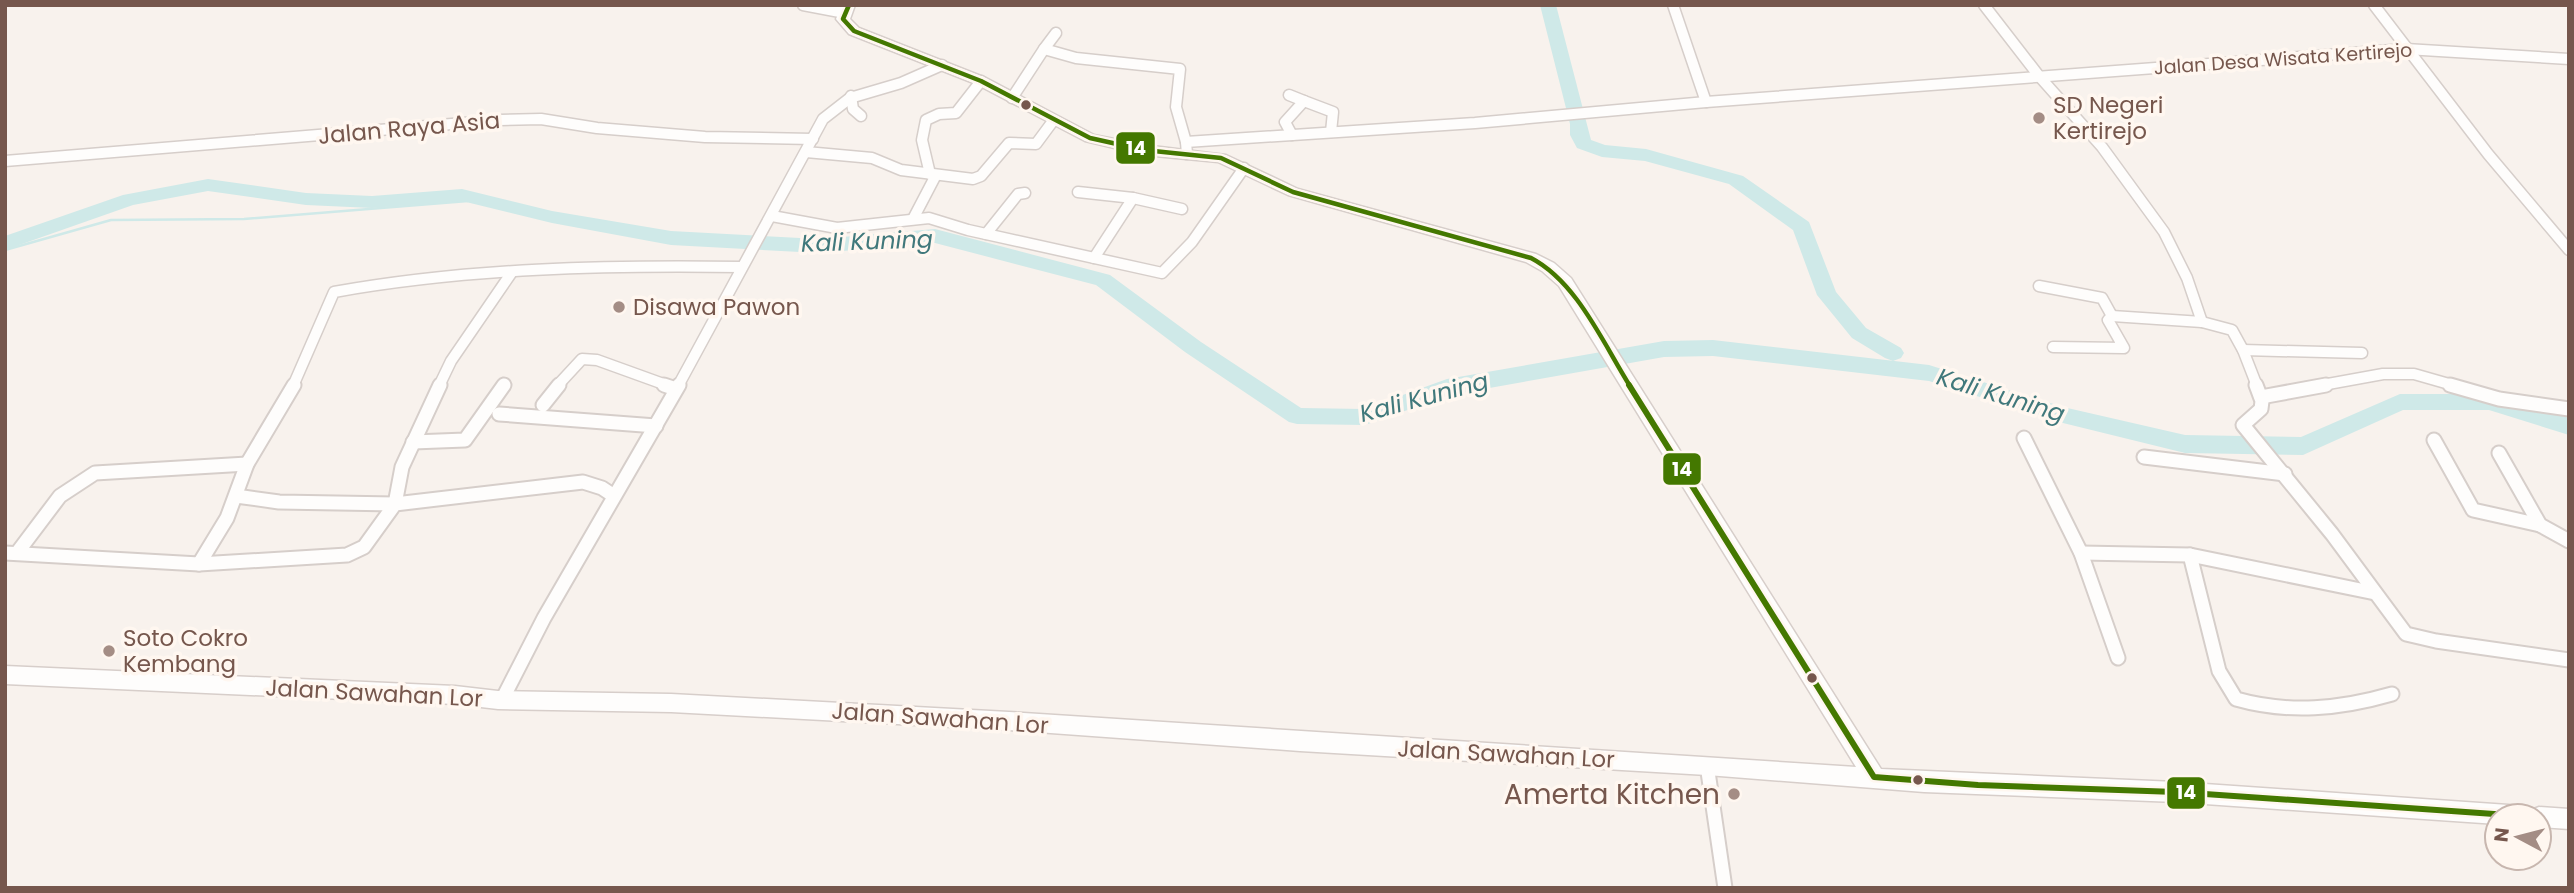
<svg xmlns="http://www.w3.org/2000/svg" width="2574" height="893" font-family="Poppins,sans-serif">
	<rect width="100%" height="100%" fill="#f8f2ed"/>
	<g fill="none" stroke-linecap="round" stroke-linejoin="round">
		<path stroke="#cfe9e8" stroke-width="2.5" d="M 5,250 L 111,220 L 244,219 L 468,201"/>
		<g fill="#cfe9e8" fill-rule="evenodd">
			<path d="M 1540,5 L 1556,5 L 1591,140 L 1605,145 L 1646,149 L 1743,176 L 1809,222 L 1836,292 L 1866,328 L 1901,348 L 1904,353 L 1901,358 L 1893,361 L 1885,358 L 1852,338 L 1817,295 L 1793,230 L 1729,184 L 1645,161 L 1602,157 L 1577,148 L 1570,135 L 1570,124 Z"/>
			<path d="M 208,179 L 306,193 L 372,196 L 462,189 L 552,211 L 671,231 L 819,239 L 935,229 L 1110,275 L 1201,342 L 1301,408 L 1364,409 L 1447,379 L 1664,341 L 1713,340 L 1929,365 L 2063,407 L 2185,435 L 2301,437 L 2400,394 L 2489,394 L 2569,418 L 2569,435 L 2489,410 L 2403,410 L 2303,455 L 2185,453 L 2063,423 L 1929,381 L 1713,356 L 1664,357 L 1450,395 L 1365,425 L 1297,424 L 1289,422 L 1185,352 L 1096,285 L 935,243 L 819,253 L 671,245 L 552,223 L 462,201 L 372,208 L 306,205 L 208,191 L 133,205 L 5,250 L 5,236 L 123,195 Z"/>
		</g>
		<defs>
			<g id="street-far1">
				<path d="M 803,5 L 845,13"/>
				<path d="M 1673,5 L 1706,102"/>
				<path d="M 1984,5 L 2039,76 L 2102,147 L 2164,232 L 2187,278 L 2202,322"/>
				<path d="M 2374,5 L 2488,154 L 2569,250"/>
				<path d="M 1056,33 L 1044,49 L 1076,58 L 1180,69 L 1176,107 L 1186,142"/>
				<path d="M 1289,95 L 1304,101 L 1285,122 L 1292,135"/>
				<path d="M 851,96 L 853,109 L 861,116"/>
				<path d="M 1012,98 L 1044,49"/>
				<path d="M 1304,101 L 1333,112 L 1331,132"/>
				<path d="M 806,152 L 872,158 L 901,170 L 973,179 L 981,176 L 1009,143 L 1036,144 L 1053,121"/>
				<path d="M 1187,154 L 1186,142 L 1475,123 L 1706,102 L 2406,49 L 2569,59"/>
				<path d="M 5,161 L 500,120 L 541,119 L 597,128 L 705,137 L 813,139"/>
				<path d="M 930,174 L 922,140 L 926,120 L 939,114 L 956,113 L 981,81"/>
				<path d="M 1078,192 L 1133,198"/>
				<path d="M 772,216 L 837,228 L 929,218 L 968,230 L 1162,273 L 1192,242 L 1244,168"/>
				<path d="M 913,219 L 936,175"/>
				<path d="M 986,234 L 1018,194 L 1025,193"/>
				<path d="M 1094,258 L 1133,198 L 1182,209"/>
				<path d="M 2039,286 L 2102,298 L 2112,316 L 2108,320 L 2124,348 L 2053,347"/>
				<path d="M 2112,316 L 2202,322 L 2232,330 L 2243,350 L 2257,386"/>
				<path d="M 2243,350 L 2362,353"/>
				<path d="M 293,386 L 334,292 C 469,268 605,265 742,267"/>
				<path d="M 439,386 L 451,361 L 512,272"/>
				<path d="M 557,386 L 582,359 L 597,360 L 669,386"/>
				<path d="M 678,386 L 823,119 L 850,98 L 901,83 L 942,65"/>
				<path d="M 2317,386 L 2383,374 L 2414,374 L 2456,386"/>
			</g>
			<g id="street">
				<path d="M 664,385 L 676,389"/>
				<path d="M 2256,385 L 2262,401 L 2261,409 L 2243,425 L 2332,534 L 2406,634 L 2436,641 L 2569,660"/>
				<path d="M 2450,385 L 2499,399 L 2569,409"/>
				<path d="M 2261,397 L 2326,385"/>
				<path d="M 543,405 L 559,385"/>
				<path d="M 499,414 L 656,426"/>
				<path d="M 2024,438 L 2081,553 L 2118,658"/>
				<path d="M 2434,440 L 2473,510 L 2540,525"/>
				<path d="M 413,442 L 465,440 L 504,385"/>
				<path d="M 2499,453 L 2540,525 L 2569,541"/>
				<path d="M 2144,457 L 2285,474"/>
				<path d="M 236,496 L 279,502 L 395,504 L 402,467 L 440,385"/>
				<path d="M 5,553 L 199,564 L 347,555 L 364,547 L 395,504 L 583,482 L 602,488 L 614,496"/>
				<path d="M 17,553 L 60,496 L 95,473 L 247,464"/>
				<path d="M 2081,553 L 2190,555 L 2375,593"/>
				<path d="M 2190,555 L 2219,671 L 2236,699 C 2289,714 2340,709 2392,694"/>
				<path d="M 199,564 L 227,518 L 247,464 L 294,385"/>
				<path d="M 502,700 L 544,618 L 679,385"/>
				<path d="M 1707,765 L 1725,888"/>
			</g>
			<path id="secondary" d="M 842,5 L 855,5 L 850,19 L 859,28 L 986,78 L 1094,135 L 1144,145 L 1226,155 L 1298,189 L 1536,254 L 1554,263 L 1571,278 L 1881,769 L 2176,782 L 2523,806 L 2531,810 L 2539,807 L 2569,809 L 2569,829 L 2539,827 L 2539,816 L 2497,816 L 2497,824 L 2176,802 L 1924,792 L 1707,775 L 1300,751 L 1009,730 L 671,712 L 498,709 L 455,704 L 5,684 L 5,666 L 455,686 L 498,691 L 671,694 L 1009,712 L 1856,767 L 1559,286 L 1542,271 L 1526,262 L 1288,195 L 1218,162 L 1144,155 L 1085,141 L 976,84 L 849,34 L 836,19 Z"/>
		</defs>
		<use href="#street-far1" stroke="#d6ceca" stroke-width="13"/>
		<use href="#street" stroke="#d6ceca" stroke-width="17"/>
		<use href="#secondary" stroke="#d7ceca" stroke-width="3"/>
		<use href="#street-far1" stroke="#fefdfc" stroke-width="10"/>
		<use href="#street" stroke="#fefdfc" stroke-width="13"/>
		<use href="#secondary" fill="#fefdfc" fill-rule="evenodd"/>
		<defs>
			<path id="bus-1-far1" d="M 849,5 L 843,19 L 854,31 L 981,81 L 1090,138 L 1144,150 L 1221,158 L 1293,192 L 1531,258 C 1577,282 1603,343 1630,386"/>
			<path id="bus-1" d="M 1629,385 L 1874,777 L 1978,785 L 2176,792 L 2523,816"/>
		</defs>
		<use href="#bus-1-far1" stroke="#fff7f0" stroke-width="9"/>
		<use href="#bus-1" stroke="#fff7f0" stroke-width="11"/>
		<use href="#bus-1-far1" stroke="#447800" stroke-width="4.5"/>
		<use href="#bus-1" stroke="#447800" stroke-width="6"/>
	</g>
	<g fill="#76574d" stroke="#fff7f0" stroke-width="2.5">
		<circle cx="1026" cy="105" r="6"/>
		<circle cx="1812" cy="678" r="6"/>
		<circle cx="1918" cy="780" r="6"/>
	</g>
	<g fill="#a48d85" stroke="#fff7f0" stroke-width="2.5">
		<circle cx="2039" cy="118" r="7"/>
		<circle cx="619" cy="307" r="7"/>
		<circle cx="109" cy="651" r="7"/>
		<circle cx="1734" cy="794" r="7"/>
	</g>
	<g text-anchor="middle" dominant-baseline="central" stroke-width="7" stroke-linejoin="round" paint-order="stroke">
		<g font-size="19" fill="#76574d" stroke="#fff7f0">
			<text transform="translate(2283 59) rotate(-4)">Jalan Desa Wisata Kertirejo</text>
		</g>
		<g font-size="23" fill="#76574d" stroke="#fff7f0" text-anchor="start">
			<text x="2053" y="105">SD Negeri<tspan x="2053" dy="26">Kertirejo</tspan></text>
			<text x="633" y="307">Disawa Pawon</text>
			<text x="123" y="638">Soto Cokro<tspan x="123" dy="26">Kembang</tspan></text>
		</g>
		<g font-size="23" fill="#76574d" stroke="#fff7f0">
			<text transform="translate(409 128) rotate(-5)">Jalan Raya Asia</text>
			<text transform="translate(374 693) rotate(3)">Jalan Sawahan Lor</text>
			<text transform="translate(940 718) rotate(4)">Jalan Sawahan Lor</text>
			<text transform="translate(1506 754) rotate(3)">Jalan Sawahan Lor</text>
		</g>
		<g font-size="24" font-style="italic" fill="#40787b" stroke="#fff7f0">
			<text transform="translate(867 241) rotate(-2)">Kali Kuning</text>
			<text transform="translate(2001 395) rotate(17)">Kali Kuning</text>
			<text transform="translate(1424 397) rotate(-15)">Kali Kuning</text>
		</g>
		<g font-size="28" fill="#76574d" stroke="#fff7f0" text-anchor="end">
			<text x="1720" y="794">Amerta Kitchen</text>
		</g>
	</g>
	<g stroke="#fff7f0" stroke-width="2.5">
		<rect x="1115" y="131" width="41" height="34" rx="7" fill="#447800"/>
		<rect x="1662" y="452" width="40" height="34" rx="7" fill="#447800"/>
		<rect x="2166" y="776" width="40" height="34" rx="7" fill="#447800"/>
	</g>
	<g font-size="19" text-anchor="middle" font-weight="bold" fill="#fff">
		<text x="1136" y="155">14</text>
		<text x="1682" y="476">14</text>
		<text x="2186" y="799">14</text>
	</g>
	<rect width="2574" height="893" fill="none" stroke="#76574d" stroke-width="14"/>
	<g transform="translate(2518 837) rotate(277)"><circle r="33" fill="#fff7f0" stroke="#c8b7af" stroke-width="2"/>
	<path d="M0-5L12 26L0 18L-12 26Z" fill="#a48d85"/>
	<text y="-10" font-size="19" font-weight="bold" text-anchor="middle" fill="#76574d">N</text>
	</g>
</svg>
